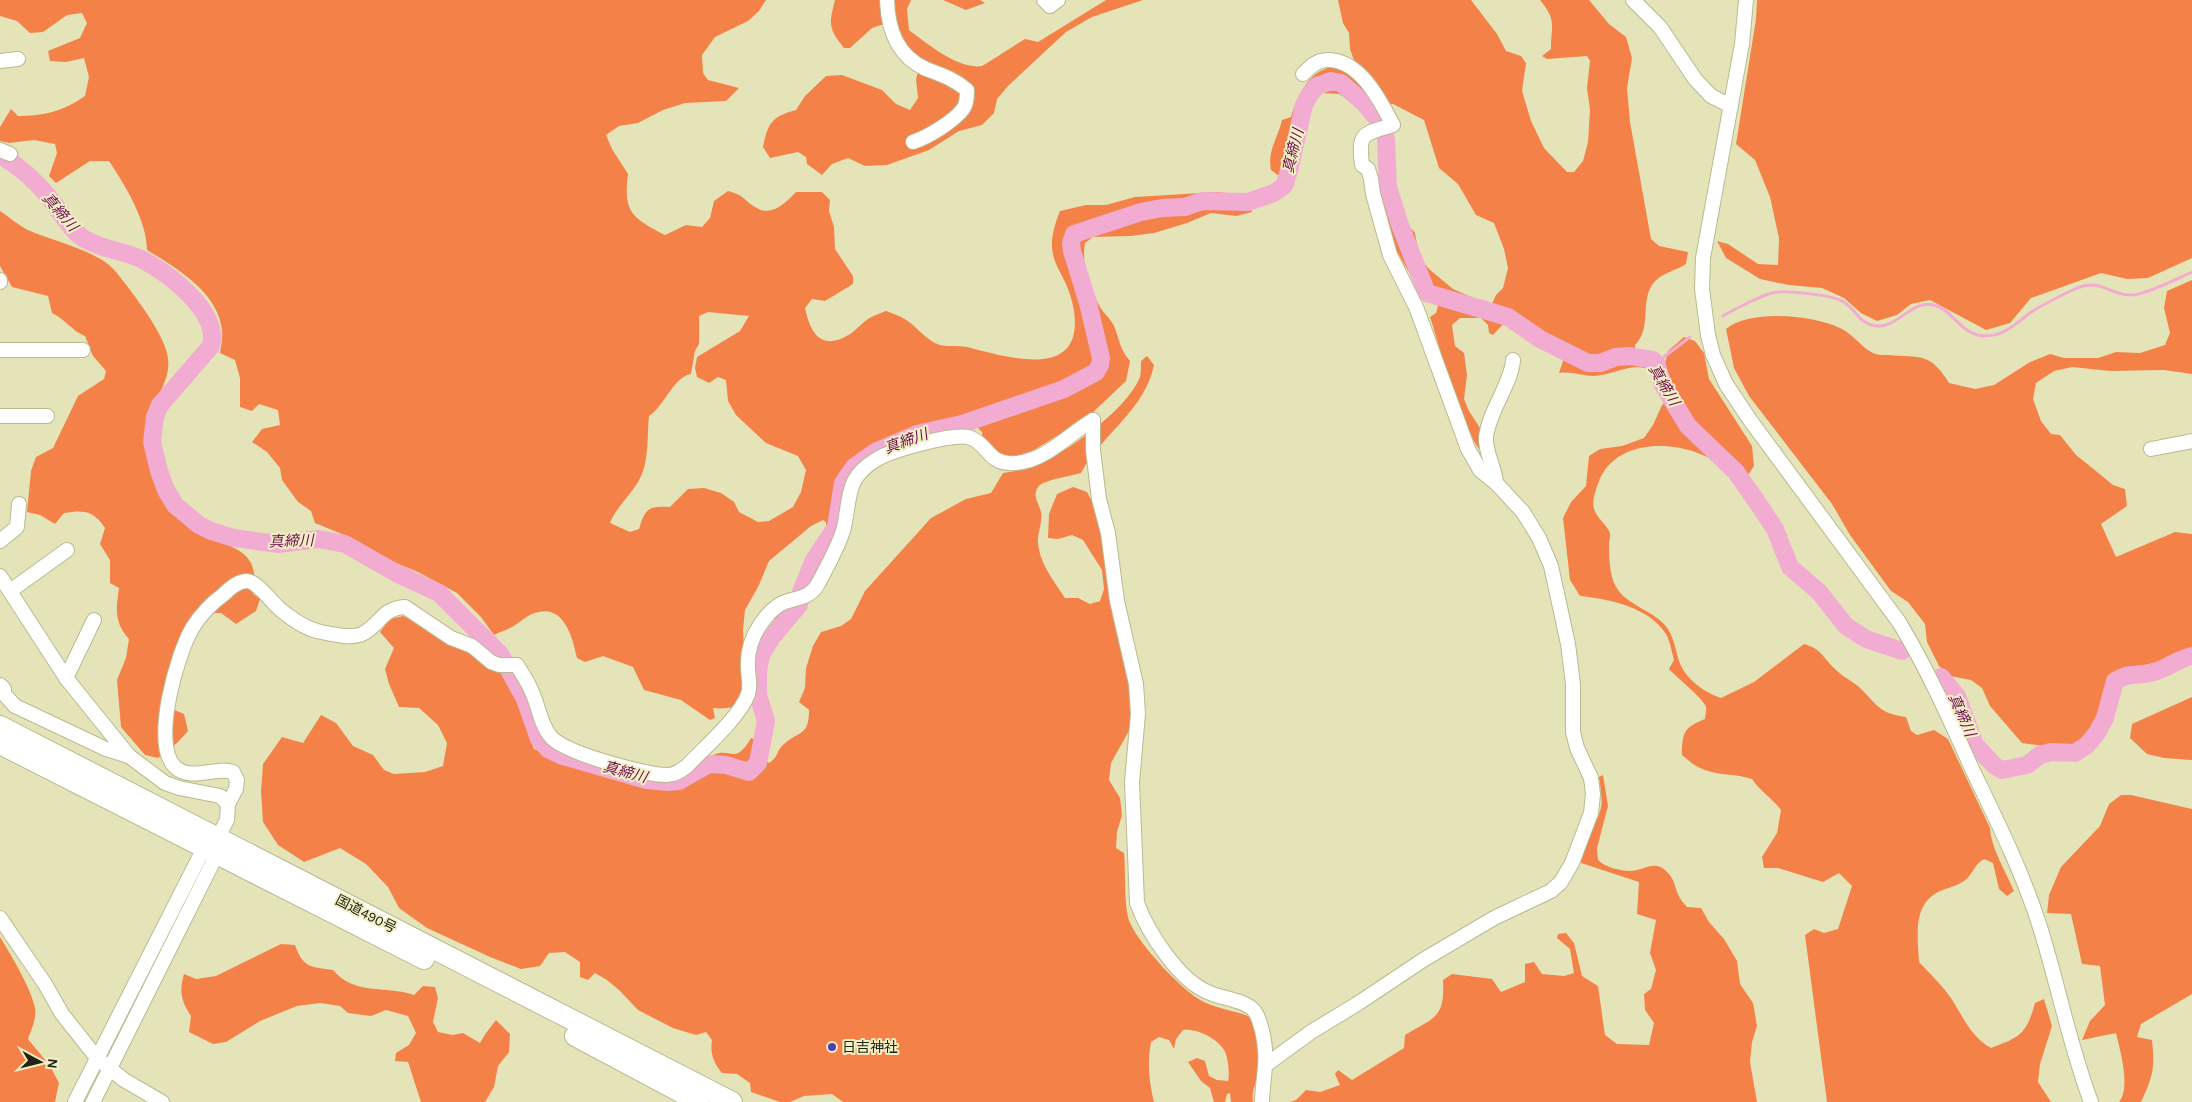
<svg xmlns="http://www.w3.org/2000/svg" width="2192" height="1102" font-family="Karla,'Noto Sans JP',sans-serif">
	<rect width="100%" height="100%" fill="#e5e4b9"/>
	<g fill="#f48248" fill-rule="evenodd">
		<path d="M 0,0 L 766,0 L 759,11 L 748,21 L 715,37 L 702,55 L 703,73 L 708,80 L 739,88 L 726,101 L 685,103 L 663,110 L 638,123 L 619,126 L 606,135 L 612,149 L 628,174 C 623,212 632,218 665,235 L 686,225 L 702,227 L 710,218 L 714,201 L 728,191 C 746,196 742,199 755,207 C 772,218 785,203 796,192 L 822,192 L 830,200 L 829,211 L 834,227 L 835,249 L 853,276 L 853,284 L 825,301 L 812,299 L 805,308 C 811,337 824,352 853,332 C 858,328 862,323 868,319 C 873,316 880,313 886,311 C 891,313 898,315 903,318 C 916,325 926,341 940,345 C 948,347 958,345 967,347 C 1007,357 1084,382 1074,311 C 1067,265 1038,265 1060,211 L 1086,205 L 1106,205 L 1135,197 L 1217,192 L 1247,195 L 1252,212 L 1236,216 L 1211,213 L 1187,223 L 1154,233 L 1131,236 L 1093,237 L 1085,243 C 1081,265 1090,288 1100,307 C 1104,314 1111,319 1114,326 C 1120,340 1119,348 1130,361 L 1126,381 L 1089,416 L 1034,450 L 1014,457 L 1002,457 L 983,441 L 982,432 L 977,427 C 957,427 936,435 917,440 C 904,444 889,444 876,448 C 853,455 834,479 833,502 C 832,512 835,523 839,532 L 811,586 L 794,595 L 807,564 L 826,531 L 826,522 L 823,520 L 811,526 L 769,561 L 759,585 L 745,610 L 743,630 L 744,649 L 754,654 L 777,616 L 791,608 L 797,612 L 789,630 L 770,653 L 764,677 L 754,699 C 740,705 729,710 713,708 L 715,718 L 710,720 L 681,700 L 644,690 L 633,667 L 603,656 L 585,662 L 577,658 C 572,635 563,601 532,614 C 525,617 519,623 512,627 C 507,630 500,632 494,635 L 481,617 L 457,593 L 418,572 L 384,558 L 349,537 L 315,523 L 311,511 L 298,502 L 282,480 L 280,468 L 267,452 L 252,442 L 262,429 L 280,425 L 278,410 L 259,404 L 252,411 L 240,407 L 240,378 L 235,360 L 220,353 C 221,346 223,337 222,330 C 218,292 176,268 147,250 C 147,221 125,185 109,161 L 90,161 L 56,183 L 49,176 L 57,153 L 55,144 L 34,140 L 9,143 L 0,141 L 0,127 L 11,109 L 18,116 C 43,116 64,111 85,96 L 89,77 L 84,58 L 66,62 L 50,61 L 48,51 L 80,38 L 87,23 L 82,13 L 67,15 L 43,32 L 30,33 L 17,21 L 0,16 ZM 708,312 L 749,316 L 740,331 L 697,357 L 695,368 L 697,377 L 709,383 L 718,377 L 726,380 L 728,401 L 736,415 L 766,443 L 798,456 L 806,470 L 801,492 L 793,507 L 769,521 L 758,522 L 739,512 L 734,502 L 721,493 L 704,488 L 688,489 L 670,507 C 649,506 645,508 639,529 L 630,532 L 610,523 C 617,505 634,493 642,474 C 649,456 647,436 649,416 C 664,407 673,377 691,374 L 695,351 L 699,344 L 699,316 Z"/>
		<path d="M 835,0 L 911,0 L 907,9 L 909,30 C 926,43 959,70 982,66 C 985,65 1018,43 1025,39 L 1038,42 L 1106,0 L 1143,0 L 1092,17 L 1066,32 L 1008,86 L 997,99 L 994,113 L 982,125 L 959,131 L 929,150 L 887,165 L 865,166 L 848,158 L 832,164 L 822,175 L 807,164 L 806,157 L 798,152 L 770,158 L 763,147 C 768,123 771,117 796,110 L 805,96 L 826,76 L 842,75 L 882,90 L 896,104 L 910,110 L 918,98 L 916,79 L 921,62 L 884,24 L 872,28 L 850,48 L 844,48 C 828,28 829,24 835,0 Z"/>
		<path d="M 943,0 L 980,0 L 985,3 L 966,10 Z"/>
		<path d="M 1338,0 L 1471,0 L 1497,34 L 1506,51 L 1521,56 L 1526,63 L 1522,91 L 1531,121 L 1544,148 L 1567,172 L 1574,172 L 1583,161 L 1588,142 L 1590,110 L 1587,88 L 1590,61 L 1587,56 L 1547,59 L 1542,56 L 1551,49 C 1551,24 1557,21 1540,0 L 1589,0 L 1609,24 L 1626,37 L 1632,58 L 1627,88 L 1630,122 L 1651,239 L 1659,246 L 1688,252 L 1686,264 C 1675,271 1659,274 1652,285 C 1640,304 1652,328 1635,345 L 1636,357 C 1645,360 1653,362 1655,372 C 1632,360 1617,375 1594,376 C 1582,376 1571,371 1559,373 L 1564,358 L 1543,337 L 1507,320 L 1493,335 L 1489,333 L 1488,325 L 1481,318 L 1460,318 L 1452,325 L 1455,346 L 1464,353 L 1467,375 L 1464,399 L 1469,411 L 1482,431 L 1482,451 C 1466,441 1438,341 1430,317 L 1436,313 L 1438,306 C 1414,287 1377,227 1384,197 L 1394,196 L 1407,224 L 1415,233 L 1419,256 L 1429,269 L 1453,289 L 1487,304 L 1490,308 L 1496,295 L 1503,288 L 1508,268 L 1504,249 L 1494,223 L 1476,215 L 1458,184 L 1439,168 L 1424,120 L 1393,104 L 1376,105 L 1371,115 L 1339,94 L 1322,93 C 1301,115 1293,148 1283,176 L 1279,176 L 1271,170 C 1267,151 1278,138 1282,120 L 1291,117 C 1296,100 1306,76 1325,69 C 1334,65 1347,68 1357,69 L 1350,49 L 1349,33 L 1343,23 Z"/>
		<path d="M 1757,0 L 2192,0 L 2192,258 L 2148,278 L 2127,279 L 2101,273 L 2031,298 L 2010,323 L 1986,330 L 1930,300 L 1911,304 L 1897,315 L 1877,321 L 1861,313 L 1844,298 L 1822,288 L 1789,285 L 1760,279 L 1726,258 L 1717,241 L 1728,244 L 1758,264 L 1778,265 L 1779,238 L 1770,197 L 1755,160 L 1736,144 L 1756,19 Z"/>
		<path d="M 0,211 C 9,217 18,225 28,230 C 52,241 100,251 116,272 C 132,292 165,334 168,358 C 171,381 154,399 148,419 C 142,439 149,462 157,481 C 164,497 172,513 186,524 C 217,550 264,540 253,594 L 260,599 L 256,611 L 236,624 L 221,613 L 199,613 L 165,706 L 184,714 L 188,731 L 177,743 L 158,758 L 145,755 L 121,727 L 117,680 L 126,658 L 129,639 C 114,622 116,609 119,588 L 110,583 L 110,560 L 100,544 L 105,528 C 93,510 84,510 64,513 L 55,524 L 40,515 L 27,512 L 31,471 L 36,457 L 53,448 L 78,396 L 104,379 L 106,371 L 93,356 L 85,336 C 72,331 65,319 52,313 L 48,296 L 12,287 L 0,266 Z"/>
		<path d="M 2192,280 L 2192,374 L 2164,370 L 2110,371 L 2072,367 L 2054,371 L 2036,383 L 2033,399 L 2041,421 L 2051,434 L 2060,435 L 2076,455 L 2091,467 L 2113,485 L 2125,489 L 2127,506 L 2101,524 L 2116,557 L 2175,532 L 2192,534 L 2192,650 L 2187,650 L 2157,662 L 2121,671 L 2110,680 L 2099,715 L 2093,729 L 2078,743 L 2066,749 L 2022,743 L 1990,706 L 1982,688 L 1971,680 L 1950,676 L 1939,666 L 1927,642 L 1925,624 L 1908,602 L 1891,591 L 1850,535 L 1832,504 L 1749,396 L 1734,368 L 1726,329 C 1750,309 1813,315 1840,328 C 1853,334 1861,347 1873,353 C 1877,355 1884,355 1888,355 C 1921,358 1930,352 1949,383 L 1975,389 L 1994,385 L 2030,362 L 2050,354 L 2064,358 L 2098,358 L 2116,352 L 2140,353 L 2165,345 L 2170,333 L 2164,308 L 2167,291 Z"/>
		<path d="M 1684,337 L 1695,341 L 1704,353 L 1709,379 L 1752,446 L 1754,466 L 1746,478 C 1729,469 1712,458 1695,452 C 1661,440 1611,444 1598,484 C 1595,491 1592,502 1594,509 C 1597,518 1605,523 1609,531 C 1611,534 1610,538 1609,542 C 1609,556 1609,574 1616,587 C 1628,607 1655,610 1668,629 C 1674,639 1676,651 1679,661 C 1685,679 1704,692 1721,698 L 1754,682 L 1804,644 C 1821,649 1822,656 1834,668 C 1841,676 1851,680 1859,687 C 1878,705 1878,713 1906,717 L 1911,731 L 1917,735 L 1934,730 L 1948,739 L 1990,828 C 1991,848 2006,872 2014,891 L 2007,896 L 1999,889 L 1993,863 L 1984,859 C 1974,864 1973,875 1964,881 C 1954,888 1942,888 1932,896 C 1913,910 1918,941 1919,962 C 1929,973 1940,983 1948,994 C 1962,1013 1969,1036 1991,1048 C 2020,1037 2026,1035 2035,1003 L 2044,999 L 2052,1026 L 2040,1064 L 2038,1082 L 2051,1102 L 1827,1102 L 1805,935 L 1814,929 L 1824,933 L 1838,929 L 1852,886 L 1839,873 L 1823,882 L 1778,868 L 1764,868 L 1762,857 L 1777,833 L 1781,810 C 1772,798 1760,791 1752,779 C 1735,773 1714,776 1698,767 C 1692,764 1687,759 1682,755 C 1682,733 1684,727 1705,719 C 1705,715 1707,710 1706,707 C 1704,699 1676,677 1669,669 L 1674,660 C 1672,653 1670,641 1666,634 C 1649,607 1609,599 1580,596 L 1570,580 L 1563,518 L 1571,502 L 1586,486 L 1589,456 L 1600,449 L 1622,446 L 1644,438 L 1653,425 L 1662,405 L 1675,396 L 1663,372 L 1668,351 Z"/>
		<path d="M 1147,356 L 1154,365 C 1145,410 1102,434 1081,473 C 1071,476 1043,480 1038,487 C 1032,496 1039,503 1041,512 C 1043,522 1037,533 1038,543 C 1040,564 1054,581 1065,598 L 1078,598 L 1090,604 L 1100,601 L 1104,589 L 1102,570 L 1083,540 L 1072,535 L 1058,539 L 1048,538 L 1049,514 L 1057,494 L 1073,487 L 1087,492 L 1100,517 L 1132,706 L 1130,729 L 1111,763 L 1109,780 L 1120,798 L 1122,815 L 1117,832 L 1116,848 L 1124,853 C 1126,872 1123,911 1131,925 C 1141,946 1183,992 1204,1002 C 1219,1009 1236,1011 1251,1017 C 1258,1034 1261,1053 1258,1071 C 1257,1082 1251,1091 1253,1102 L 1231,1102 L 1230,1093 L 1227,1094 L 1225,1102 L 1214,1102 L 1210,1088 L 1201,1081 L 1188,1062 L 1197,1058 L 1205,1061 L 1209,1076 L 1217,1080 L 1228,1081 C 1230,1074 1228,1056 1224,1050 C 1217,1038 1196,1028 1183,1030 L 1176,1039 L 1174,1049 L 1169,1040 L 1159,1037 L 1151,1042 C 1147,1064 1149,1081 1154,1102 L 843,1102 L 832,1094 L 804,1096 L 790,1102 L 780,1102 L 751,1092 L 750,1083 L 737,1074 L 722,1073 C 713,1062 710,1053 712,1040 L 706,1032 L 696,1035 L 673,1028 L 638,1010 L 619,990 L 607,980 L 595,973 L 588,980 L 580,977 L 580,962 L 565,952 L 549,953 L 540,966 L 521,969 L 490,957 L 427,928 L 399,908 L 388,887 L 366,864 L 340,848 L 304,862 L 278,845 L 263,822 L 261,791 L 263,764 L 282,737 L 303,743 L 321,715 L 336,723 L 353,746 L 373,755 L 384,770 L 394,774 L 425,772 L 443,766 L 447,743 L 438,725 L 419,708 L 399,707 L 389,684 L 385,669 L 394,648 L 380,632 L 390,619 L 403,616 L 440,634 L 480,659 L 504,671 L 513,688 L 534,749 C 568,764 658,802 691,780 C 700,773 700,763 714,755 C 730,747 735,766 751,738 L 758,741 L 757,754 L 769,763 C 779,757 776,751 783,745 C 799,730 809,737 809,710 L 799,702 L 805,688 L 806,668 L 813,646 L 821,632 L 841,626 L 851,619 L 865,591 L 931,518 L 966,499 L 991,493 L 1003,473 C 1012,471 1024,470 1033,467 C 1065,454 1127,410 1140,377 C 1141,372 1141,366 1141,361 Z"/>
		<path d="M 2192,697 L 2192,760 L 2164,758 L 2147,754 L 2130,738 L 2132,724 Z"/>
		<path d="M 1603,775 L 1608,806 L 1597,848 L 1598,860 C 1605,867 1620,871 1630,871 C 1642,871 1655,859 1666,871 C 1676,880 1674,888 1680,898 C 1681,901 1685,904 1687,907 L 1701,908 L 1709,922 L 1724,939 L 1737,961 L 1740,984 L 1753,1003 L 1757,1026 L 1752,1042 L 1750,1062 L 1757,1102 L 1290,1102 L 1296,1100 L 1306,1090 L 1320,1092 L 1340,1085 L 1335,1074 L 1338,1070 L 1352,1080 L 1404,1048 L 1405,1035 C 1435,1017 1445,1018 1443,980 L 1452,974 L 1492,979 L 1501,992 L 1525,982 L 1525,964 L 1534,962 L 1542,974 L 1564,976 L 1574,973 L 1570,949 L 1557,938 L 1558,934 L 1566,933 L 1574,943 L 1582,976 L 1598,986 L 1605,1035 L 1617,1044 L 1649,1045 L 1654,1023 L 1645,1010 L 1644,994 L 1651,989 L 1656,970 L 1650,953 L 1656,920 L 1637,914 L 1639,882 L 1581,863 C 1581,843 1596,827 1601,808 C 1603,799 1600,786 1599,777 Z"/>
		<path d="M 2121,795 L 2131,795 L 2192,809 L 2192,994 L 2141,1024 L 2137,1037 L 2152,1040 C 2155,1069 2153,1076 2141,1102 L 2119,1102 C 2131,1088 2120,1050 2116,1033 L 2082,1040 L 2090,1021 L 2105,1005 L 2100,966 L 2082,964 L 2071,914 L 2047,913 L 2049,895 L 2061,867 L 2100,826 L 2109,804 Z"/>
		<path d="M 0,937 C 11,955 31,988 35,1008 C 37,1018 31,1030 28,1039 L 50,1066 L 59,1083 L 55,1102 L 0,1102 Z"/>
		<path d="M 281,944 L 295,945 C 303,968 311,967 333,970 C 355,996 384,985 414,995 L 423,986 L 435,987 L 438,998 L 433,1022 L 438,1032 L 453,1035 L 463,1033 L 480,1043 L 486,1033 L 496,1020 L 510,1034 L 509,1052 L 498,1066 L 494,1087 L 485,1102 L 421,1102 L 408,1062 L 395,1061 L 396,1053 L 409,1045 L 416,1033 L 408,1016 L 386,1010 L 371,1016 L 348,1013 L 340,1006 L 320,1003 L 297,1006 L 260,1021 L 226,1042 L 213,1044 L 189,1032 L 191,1016 C 181,1001 179,991 184,974 L 196,979 L 216,976 Z"/>
	</g>
	<g fill="none" stroke-linecap="round" stroke-linejoin="round">
		<g stroke="#f2acd2" stroke-width="3">
			<path d="M 1723,316 C 1733,310 1767,292 1778,292 C 1790,291 1831,295 1842,301 C 1857,309 1857,324 1878,326 C 1898,327 1913,299 1934,305 C 1953,310 1961,335 1984,336 C 2005,336 2015,324 2030,313 C 2045,303 2062,295 2077,288 C 2102,278 2110,296 2132,295 C 2148,294 2177,279 2192,272"/>
			<path d="M 1656,363 L 1690,337"/>
		</g>
		<g stroke="#f2acd2" stroke-width="18">
			<path d="M 0,155 C 19,166 38,183 51,200 C 61,212 68,226 80,236 C 98,249 122,250 141,259 C 168,273 220,311 211,346 L 160,405 L 155,417 L 152,442 L 159,471 L 166,490 L 175,505 L 199,525 L 211,531 L 234,538 L 278,544 L 319,539 L 345,544 L 396,573 L 439,593 L 500,654 L 525,699 L 539,739 L 548,749 L 560,755 L 647,780 L 668,782 L 679,781 L 709,764 L 726,765 L 749,772 L 758,763 L 766,721 L 758,695 L 758,672 L 761,655 L 772,637 L 799,605 L 801,592 L 814,560 L 836,527 L 843,483 L 854,467 L 875,452 L 917,434 L 962,424 L 1064,389 L 1096,372 L 1100,365 L 1101,358 L 1088,303 L 1072,251 L 1071,243 L 1074,234 L 1141,212 L 1162,208 L 1185,207 L 1202,201 L 1248,202 L 1274,193 L 1284,186 L 1289,171 L 1304,105 L 1310,94 L 1317,86 L 1331,81 L 1341,83 L 1364,103 L 1384,127 L 1386,140 L 1388,187 L 1400,225 L 1427,293 L 1508,317 L 1540,339 L 1588,363 L 1600,363 L 1616,357 L 1630,356 L 1653,360 L 1656,363 L 1663,385 L 1688,426 L 1736,472 L 1757,502 L 1775,529 L 1790,567 L 1819,592 L 1846,626 L 1866,639 L 1902,651"/>
			<path d="M 1941,677 L 1957,696 L 1975,745 L 1995,766 L 2002,770 L 2027,765 L 2040,755 L 2051,752 L 2075,753 L 2087,745 L 2097,733 L 2105,718 L 2115,681 C 2132,671 2138,677 2154,672 C 2168,668 2178,659 2192,656"/>
		</g>
		<defs>
			<g id="minor">
				<path d="M 887,0 C 888,30 897,56 926,69 C 942,75 954,79 967,90 C 967,96 967,104 963,109 C 953,122 928,137 913,142"/>
				<path d="M 1044,0 L 1050,6 L 1058,0"/>
				<path d="M 1633,0 L 1660,27 L 1695,79 L 1711,96 L 1731,106"/>
				<path d="M 1746,0 L 1742,44 L 1703,258 L 1702,289 L 1708,335 L 1713,355 L 1726,384 L 1750,420 L 1899,622 C 1928,670 1950,720 1973,771 C 1997,821 2022,871 2039,924 C 2058,983 2069,1044 2091,1102"/>
				<path d="M 0,61 L 18,59"/>
				<path d="M 0,150 L 10,154"/>
				<path d="M 0,280 L 0,282"/>
				<path d="M 0,350 L 83,350"/>
				<path d="M 0,416 L 47,416"/>
				<path d="M 1093,420 L 1093,450 L 1099,499 L 1108,533 L 1117,601 L 1136,684 L 1138,714 L 1132,782 L 1137,903 C 1148,933 1180,982 1210,993 C 1223,999 1247,1000 1255,1012 C 1259,1017 1260,1025 1262,1030 C 1269,1060 1263,1073 1262,1102"/>
				<path d="M 2151,449 L 2192,441"/>
				<path d="M 1496,483 C 1495,467 1485,453 1486,437 C 1489,411 1512,382 1513,360"/>
				<path d="M 0,541 L 17,527 L 19,504"/>
				<path d="M 0,576 L 66,678 L 129,756 L 165,783 L 179,788 L 220,796 L 228,804"/>
				<path d="M 10,591 L 67,550"/>
				<path d="M 66,678 L 94,620"/>
				<path d="M 0,685 L 4,689 L 4,694 L 15,706 L 106,749 L 129,756"/>
				<path d="M 0,918 L 45,984 L 62,1014 L 97,1058 L 124,1080 L 162,1102"/>
				<path d="M 1267,1064 L 1311,1032 L 1357,1004 L 1423,960 L 1494,918 L 1551,891 L 1561,882 L 1572,863 L 1591,813 L 1593,794 L 1591,778 L 1577,748 L 1573,732 L 1573,684 L 1568,644 L 1551,566 L 1539,538 L 1523,512 L 1496,483 L 1480,470 L 1468,449 L 1416,307 L 1390,255 L 1373,194 L 1371,179 L 1368,169 L 1362,165 C 1358,132 1363,134 1393,125 C 1380,100 1359,58 1326,60 C 1317,60 1309,68 1303,74"/>
				<path d="M 75,1102 L 204,848 L 212,842"/>
				<path d="M 93,1102 L 217,854 L 218,837 L 227,820 L 228,804 L 236,789 L 237,780 L 233,772 C 215,766 191,782 175,767 C 151,744 177,653 193,627 C 201,614 212,603 224,594 C 230,588 238,581 247,581 C 257,581 273,604 281,610 C 293,620 306,629 321,632 C 332,634 351,639 362,634 C 380,625 382,608 405,607 L 451,638 L 472,646 L 491,662 L 499,665 L 517,665 C 522,674 528,682 532,692 C 539,707 540,724 551,737 C 565,753 645,775 667,775 C 675,775 680,771 687,766 C 704,748 740,717 748,694 C 751,686 748,676 748,668 C 747,653 752,637 760,625 C 766,616 774,606 785,602 C 799,597 811,598 819,582 C 826,569 841,541 844,527 C 851,496 845,478 877,459 C 890,451 958,431 971,438 C 990,446 988,465 1015,463 C 1044,462 1069,434 1093,420"/>
			</g>
			<g id="highway">
				<path d="M 0,726 L 732,1102"/>
				<path d="M 0,744 L 424,959"/>
				<path d="M 575,1036 L 699,1102"/>
			</g>
		</defs>
		<use href="#minor" stroke="#bbb990" stroke-width="16"/>
		<use href="#highway" stroke="#bbb990" stroke-width="22"/>
		<use href="#minor" stroke="#fff" stroke-width="14"/>
		<use href="#highway" stroke="#fff" stroke-width="20"/>
	</g>
	<circle fill="#533bb3" stroke="#f2f1c6" stroke-width="2" cx="832" cy="1047" r="5"/>
	<g text-anchor="middle" dominant-baseline="central" stroke-width="4" stroke-linejoin="round" paint-order="stroke">
		<g font-size="14" fill="#252414" stroke="#f2f1c6">
			<text transform="translate(366 914) rotate(27)">国道490号</text>
		</g>
		<g font-size="14" fill="#252414" stroke="#f2f1c6" text-anchor="start">
			<text x="842" y="1047">日吉神社</text>
		</g>
		<g font-size="15" font-style="italic" fill="#730a51" stroke="#f2f1c6">
			<text transform="translate(1293 151) rotate(-76)">真締川</text>
			<text transform="translate(60 212) rotate(49)">真締川</text>
			<text transform="translate(1664 385) rotate(59)">真締川</text>
			<text transform="translate(906 441) rotate(-20)">真締川</text>
			<text transform="translate(291 541) rotate(-2)">真締川</text>
			<text transform="translate(1962 715) rotate(66)">真締川</text>
			<text transform="translate(625 772) rotate(15)">真締川</text>
		</g>
	</g>
	<g transform="translate(40 1062) rotate(97)" stroke="#f2f1c6" stroke-width="4" paint-order="stroke">
	<path d="M0-4L9 19L0 12L-9 19Z" fill="#252414"/>
	<text y="-8" font-size="14" font-weight="bold" text-anchor="middle" fill="#252414">N</text>
	</g>
</svg>
